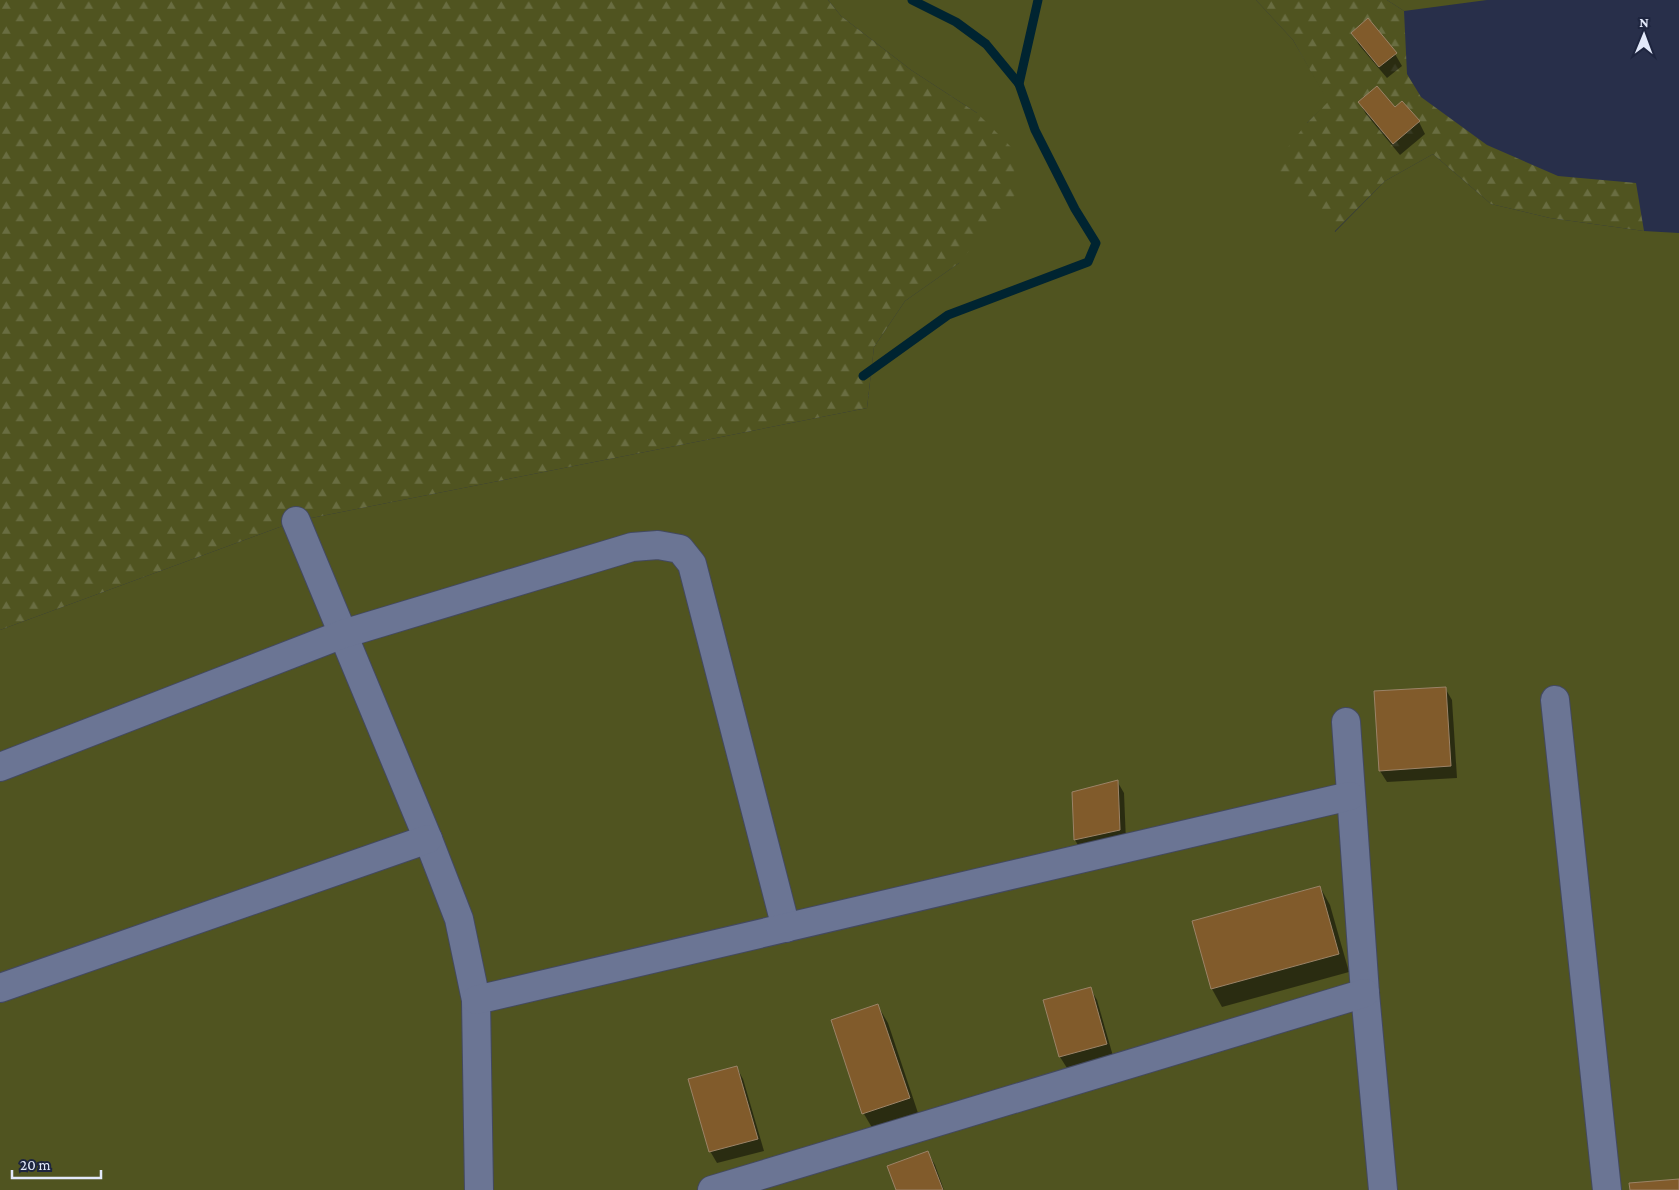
<svg xmlns="http://www.w3.org/2000/svg" width="1679" height="1190" font-family="'Crimson Pro',serif">
	<defs>
		<pattern id="forest-firs" width="22" height="20" patternUnits="userSpaceOnUse" patternTransform="scale(1.25)"><rect width="22" height="20" fill="#505420"/><path d="M5 1l3.5 6h-7zM16 11l3.5 6h-7z" fill="#696d41"/></pattern>
	</defs>
	<rect width="100%" height="100%" fill="#282f4a"/>
	<g fill="#505420">
		<path d="M 828,0 L 1256,0 L 1293,40 L 1329,102 L 1307,123 L 1335,232 L 1385,181 L 1433,154 L 1491,204 L 1550,218 L 1644,231 L 1679,233 L 1679,1190 L 0,1190 L 0,630 L 296,521 L 867,408 L 874,347 L 905,301 L 959,263 L 977,113 L 911,70 L 841,16 Z"/>
		<path d="M 1387,0 L 1487,0 L 1404,11 Z"/>
	</g>
	<g fill="url(#forest-firs)">
		<path d="M 0,0 L 828,0 L 841,16 L 911,70 L 977,113 L 1013,149 L 1016,194 L 959,263 L 905,301 L 874,347 L 867,408 L 296,521 L 0,630 Z"/>
		<path d="M 1256,0 L 1387,0 L 1404,11 L 1407,74 L 1421,97 L 1487,145 L 1558,176 L 1636,183 L 1644,231 L 1550,218 L 1491,204 L 1433,154 L 1385,181 L 1334,232 L 1294,195 L 1273,166 L 1307,123 L 1328,102 L 1293,40 Z"/>
	</g>
	<g fill="#0007">
		<path d="M 1352,33 L 1395,54 L 1402,66 L 1387,78 L 1359,45 Z"/>
		<path d="M 1359,102 L 1394,109 L 1419,122 L 1425,134 L 1400,155 L 1366,114 Z"/>
		<path d="M 1445,688 L 1452,700 L 1457,778 L 1387,782 L 1380,771 Z"/>
		<path d="M 1117,781 L 1124,793 L 1126,842 L 1082,852 L 1075,840 L 1073,793 Z"/>
		<path d="M 1320,887 L 1330,905 L 1349,972 L 1222,1007 L 1212,989 L 1194,922 Z"/>
		<path d="M 1090,988 L 1097,1000 L 1113,1056 L 1067,1068 L 1060,1057 Z"/>
		<path d="M 878,1006 L 888,1023 L 919,1116 L 874,1131 L 864,1114 L 832,1021 Z"/>
		<path d="M 737,1068 L 743,1079 L 764,1151 L 717,1163 L 710,1151 Z"/>
		<path d="M 928,1153 L 935,1165 L 944,1190 L 897,1190 Z"/>
	</g>
	<g fill="none" stroke-linecap="round" stroke-linejoin="round">
		<g stroke="#002431" stroke-width="9">
			<path d="M 912,0 L 956,22 L 986,44 L 1019,84"/>
			<path d="M 863,376 L 948,315 L 1088,262 L 1096,243 L 1075,209 L 1035,130 L 1019,84 L 1038,0"/>
		</g>
	</g>
	<g fill="#815b2b" stroke="#9b8367">
		<path d="M 1368,18 L 1397,53 L 1379,67 L 1351,33 Z"/>
		<path d="M 1377,86 L 1395,107 L 1402,101 L 1420,121 L 1393,144 L 1358,102 Z"/>
		<path d="M 1446,687 L 1451,766 L 1379,771 L 1374,691 Z"/>
		<path d="M 1118,780 L 1120,830 L 1074,840 L 1072,792 Z"/>
		<path d="M 1320,886 L 1339,954 L 1211,989 L 1192,921 Z"/>
		<path d="M 1091,987 L 1107,1044 L 1059,1057 L 1043,1000 Z"/>
		<path d="M 878,1004 L 910,1098 L 862,1114 L 831,1020 Z"/>
		<path d="M 737,1066 L 758,1139 L 709,1152 L 688,1079 Z"/>
		<path d="M 928,1151 L 943,1190 L 896,1190 L 887,1166 Z"/>
		<path d="M 1679,1179 L 1679,1190 L 1630,1190 L 1629,1183 Z"/>
	</g>
	<g fill="none" stroke-linecap="round" stroke-linejoin="round">
		<defs>
			<g id="street">
				<path d="M 296,521 L 428,839 L 459,919 L 476,1000 L 479,1190"/>
				<path d="M 1555,700 L 1607,1190"/>
				<path d="M 1346,722 L 1365,993 L 1383,1190"/>
				<path d="M 0,767 L 343,634 L 632,547 L 658,545 L 680,549 L 692,564 L 786,928"/>
				<path d="M 0,988 L 428,839"/>
				<path d="M 476,1000 L 1350,796"/>
				<path d="M 712,1190 L 1365,993"/>
			</g>
		</defs>
		<use href="#street" stroke="#434960" stroke-width="30"/>
		<use href="#street" stroke="#6b7594" stroke-width="28"/>
	</g>
	<g transform="translate(1644 35) rotate(1)" stroke="#1e253f" stroke-width="4" paint-order="stroke">
	<path d="M0-4L9 19L0 12L-9 19Z" fill="#e3e9fa"/>
	<text y="-8" font-size="14" font-weight="bold" text-anchor="middle" fill="#e3e9fa">N</text>
	</g>
	<path d="M12 1170v8h89v-8" fill="none" stroke="#e3e9fa" stroke-width="2.5"/>
	<text x="20" y="1170" font-size="15" fill="#e3e9fa" stroke="#1e253f" stroke-width="4" paint-order="stroke">20 m</text>
</svg>
